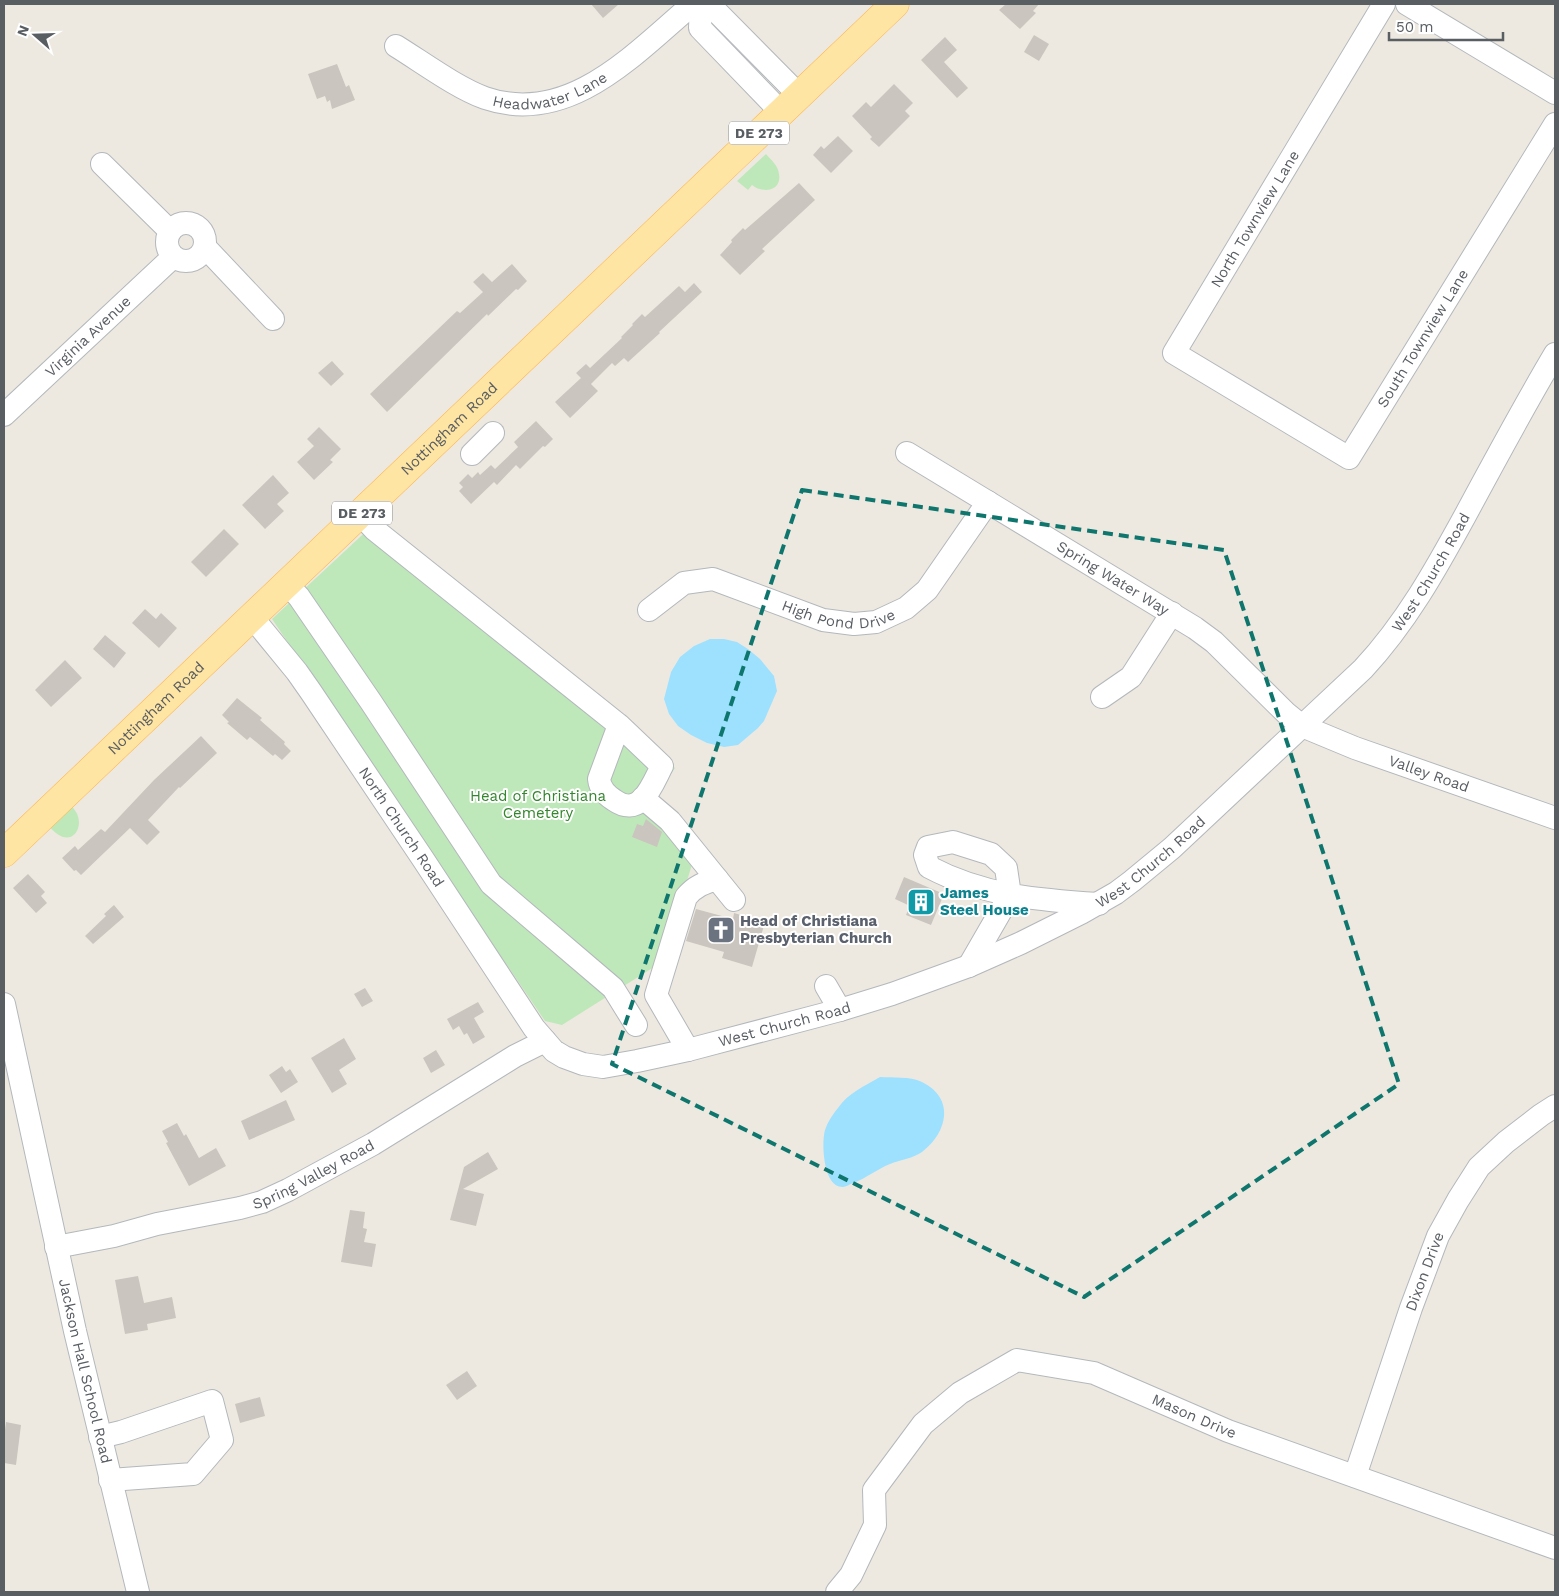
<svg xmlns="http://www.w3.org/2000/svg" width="1559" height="1596" font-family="'Work Sans',sans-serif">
	<rect width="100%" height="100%" fill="#eee9e0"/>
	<g fill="#bfe8ba">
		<path d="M 766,154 C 771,160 778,165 779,174 C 782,191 763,194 752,185 L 748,190 L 737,181 Z"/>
		<path d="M 375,523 L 675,768 L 654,799 L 698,845 L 662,962 L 562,1025 L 545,1021 L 272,619 Z"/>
		<path d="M 71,806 C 90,822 72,855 49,826 Z"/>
	</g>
	<g fill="#9ee1ff">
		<path d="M 710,639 L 724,639 L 737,642 L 748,649 L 760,659 L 774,676 L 777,691 L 764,721 L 758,728 L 738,745 L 724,747 L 707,743 L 691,735 L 678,726 L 669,714 L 664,699 L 671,672 L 680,657 L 694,646 Z"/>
		<path d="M 880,1077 C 894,1078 909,1076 922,1082 C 955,1098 948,1132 922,1152 C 914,1158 900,1160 890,1164 C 877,1169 867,1178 853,1183 C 850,1184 846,1187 843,1187 C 824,1188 822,1148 824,1135 C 825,1126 832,1115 838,1108 C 848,1093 865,1086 880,1077 Z"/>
	</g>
	<g fill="#cac5bf">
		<path d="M 591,4 L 619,4 L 603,18 Z"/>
		<path d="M 1006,4 L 1039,4 L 1033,11 L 1036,13 L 1020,29 L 999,10 Z"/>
		<path d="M 1034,35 L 1049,44 L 1039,61 L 1024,52 Z"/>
		<path d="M 945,37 L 957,50 L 944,62 L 968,88 L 957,98 L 921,60 Z"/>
		<path d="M 337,64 L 346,87 L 349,85 L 355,100 L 332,109 L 330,100 L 327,102 L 325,96 L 317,99 L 308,74 Z"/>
		<path d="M 894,84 L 913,103 L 905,111 L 910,116 L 879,147 L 870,139 L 872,137 L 852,116 L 866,102 L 871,107 Z"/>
		<path d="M 838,136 L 853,151 L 831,173 L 813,155 L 821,146 L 824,149 Z"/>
		<path d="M 799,183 L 815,200 L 762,249 L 765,251 L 740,275 L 720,255 L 732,242 L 731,240 L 743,228 L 745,230 Z"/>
		<path d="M 512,264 L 527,281 L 518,290 L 516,289 L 488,316 L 487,314 L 387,412 L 370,394 L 457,311 L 460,313 L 483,292 L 473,282 L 483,273 L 492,282 Z"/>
		<path d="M 694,283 L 702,292 L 659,332 L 660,333 L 628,362 L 624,358 L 615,366 L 612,363 L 591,384 L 598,391 L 570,418 L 555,402 L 581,378 L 576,373 L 586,364 L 590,368 L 622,338 L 621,337 L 633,325 L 632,324 L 642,314 L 645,317 L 679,286 L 685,292 Z"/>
		<path d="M 332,361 L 344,374 L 331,386 L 318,373 Z"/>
		<path d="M 536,421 L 553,439 L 545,447 L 543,446 L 520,469 L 516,465 L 497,485 L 494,482 L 471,504 L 459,491 L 463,487 L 459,483 L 468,474 L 472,478 L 478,472 L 480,475 L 491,465 L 495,469 L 518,447 L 514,442 Z"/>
		<path d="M 319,427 L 341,449 L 330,460 L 333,462 L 314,480 L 297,462 L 314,446 L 307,439 Z"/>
		<path d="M 273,475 L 289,493 L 277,504 L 284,511 L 265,529 L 242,505 Z"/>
		<path d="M 224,529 L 239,544 L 206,577 L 191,562 Z"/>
		<path d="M 145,609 L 156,619 L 161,613 L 177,628 L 159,648 L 132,623 Z"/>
		<path d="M 105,635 L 126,653 L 114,668 L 93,649 Z"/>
		<path d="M 65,660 L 82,678 L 51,707 L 35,690 Z"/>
		<path d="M 237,698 L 262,718 L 260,720 L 285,742 L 284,744 L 291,751 L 282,760 L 275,754 L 273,756 L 250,737 L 247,740 L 227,723 L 229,722 L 222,715 Z"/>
		<path d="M 201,736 L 217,753 L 180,788 L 179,787 L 148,820 L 160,832 L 147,845 L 130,828 L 81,875 L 76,870 L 74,871 L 62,858 L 75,846 L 78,850 L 101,829 L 105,832 L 154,780 Z"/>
		<path d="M 646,819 L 662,832 L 657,847 L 632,837 L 637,824 L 643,826 Z"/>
		<path d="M 28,874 L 45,892 L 41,896 L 47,903 L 36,913 L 13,888 Z"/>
		<path d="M 904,877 L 944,894 L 931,925 L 906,915 L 910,906 L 895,899 Z"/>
		<path d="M 114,905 L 124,917 L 93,944 L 85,936 L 106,916 L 104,914 Z"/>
		<path d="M 696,909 L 733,919 L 734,913 L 765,922 L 752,967 L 722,958 L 724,952 L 686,941 Z"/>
		<path d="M 365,988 L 373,1001 L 362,1007 L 354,994 Z"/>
		<path d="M 478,1002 L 484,1012 L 474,1018 L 485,1037 L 473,1044 L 467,1033 L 464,1035 L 459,1026 L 453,1030 L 447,1019 Z"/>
		<path d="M 344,1038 L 356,1059 L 339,1070 L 347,1084 L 332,1093 L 311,1058 Z"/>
		<path d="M 436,1050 L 445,1065 L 431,1073 L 423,1058 Z"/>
		<path d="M 282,1066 L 286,1072 L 290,1069 L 298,1082 L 281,1093 L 269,1075 Z"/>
		<path d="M 286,1100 L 295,1120 L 249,1140 L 241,1121 Z"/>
		<path d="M 177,1123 L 184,1136 L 186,1134 L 199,1158 L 216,1148 L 226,1166 L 189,1186 L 166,1143 L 168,1142 L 162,1131 Z"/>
		<path d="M 488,1152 L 498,1169 L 463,1189 L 484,1194 L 476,1226 L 450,1220 L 464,1167 Z"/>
		<path d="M 350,1210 L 365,1212 L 363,1228 L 367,1229 L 364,1242 L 376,1244 L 372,1267 L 341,1262 Z"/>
		<path d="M 138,1276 L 144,1303 L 172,1297 L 176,1318 L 147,1324 L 148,1330 L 125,1334 L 115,1280 Z"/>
		<path d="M 467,1371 L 477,1386 L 457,1400 L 446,1385 Z"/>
		<path d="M 260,1397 L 265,1416 L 240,1423 L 235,1404 Z"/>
		<path d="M 6,1422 L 21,1425 L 16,1465 L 4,1463 L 4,1437 Z"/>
	</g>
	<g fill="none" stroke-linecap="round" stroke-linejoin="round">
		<defs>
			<g id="minor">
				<path d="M 701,4 L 700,28 L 781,112"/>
				<path d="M 709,4 L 799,95"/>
				<path id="s1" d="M 1384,4 L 1174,353 L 1349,458 L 1555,124"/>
				<path d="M 1407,4 L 1555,93"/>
				<path id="s2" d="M 396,46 C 422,62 457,88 485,98 C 569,127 635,53 693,4"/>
				<path d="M 102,164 L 170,231"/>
				<circle cx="186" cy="242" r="19"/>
				<path d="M 205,247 L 273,319"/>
				<path id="s3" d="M 4,415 L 173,257"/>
				<path id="s4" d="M 907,453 L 1195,628 L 1214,642 L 1286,713 L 1302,726 L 1355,748 L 1555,818"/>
				<path d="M 472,454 L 493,433"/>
				<path d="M 360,514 L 375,530 L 619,725 L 599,779 C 600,788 606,795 614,800 C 641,819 652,785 662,766 L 619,725"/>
				<path d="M 287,584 L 299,597 L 371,702 L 491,884 L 613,988 L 636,1025"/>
				<path id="s5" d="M 649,610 L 684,583 L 713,579 L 823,620 L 854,624 L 876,622 L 906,608 L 927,590 L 988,502"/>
				<path id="s6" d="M 252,617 L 297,672 L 311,692 L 423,859 L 534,1028 L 554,1051 L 564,1057 L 583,1064 L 603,1067 L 637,1061 L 688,1050 L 840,1010 L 892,994 L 969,966 L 1021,943 L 1081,913 L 1116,893 L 1132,881 L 1172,848 L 1363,669 C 1406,623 1436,569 1466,514 C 1495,460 1524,406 1555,354"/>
				<path d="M 1102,697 L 1131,677 L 1172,613"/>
				<path d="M 643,798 L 670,821 L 734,900"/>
				<path d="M 969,966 L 1010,895 L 1006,868 L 991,854 L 953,842 L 928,847 L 925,855 L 929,867 C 984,896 1038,900 1099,904"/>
				<path d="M 826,986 L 840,1010"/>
				<path id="s7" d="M 4,1004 L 75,1331 L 138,1592"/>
				<path d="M 688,1050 L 656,995 L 686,897 C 695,886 704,883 717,879"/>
				<path id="s8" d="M 56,1247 L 114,1236 L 157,1224 L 240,1208 L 262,1202 L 288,1190 L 373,1144 L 515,1056 L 545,1041"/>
				<path d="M 100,1437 L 121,1432 L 212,1401 L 222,1440 L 193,1474 L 110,1480"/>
				<path id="s9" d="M 1355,1476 L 1411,1308 L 1438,1236 L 1458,1200 L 1479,1167 L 1506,1142 L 1541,1115 L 1555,1106"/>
				<path id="s10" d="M 837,1592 L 851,1575 L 875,1525 L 874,1490 L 923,1424 L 960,1393 L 1017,1360 L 1094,1373 L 1228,1431 L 1555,1548"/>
			</g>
			<g id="major">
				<path id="s11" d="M 4,853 L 895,4"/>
			</g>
		</defs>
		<use href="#minor" stroke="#b3b8bc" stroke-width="24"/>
		<use href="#major" stroke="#fdb44a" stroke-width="29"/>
		<use href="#minor" stroke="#fff" stroke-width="22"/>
		<use href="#major" stroke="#ffe5a3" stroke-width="28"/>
	</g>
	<path fill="none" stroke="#0f766e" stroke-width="4" stroke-dasharray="10 6" stroke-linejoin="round" d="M 802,490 L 1224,550 L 1399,1084 L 1084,1297 L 612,1064 Z"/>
	<defs>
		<symbol id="building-square" viewBox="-11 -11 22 22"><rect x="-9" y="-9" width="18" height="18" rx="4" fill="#0f9aa8" stroke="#fff"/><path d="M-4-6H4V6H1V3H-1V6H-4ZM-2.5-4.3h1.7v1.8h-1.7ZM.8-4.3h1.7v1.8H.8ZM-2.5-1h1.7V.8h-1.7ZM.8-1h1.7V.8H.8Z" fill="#fff"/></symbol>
		<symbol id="church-square" viewBox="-11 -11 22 22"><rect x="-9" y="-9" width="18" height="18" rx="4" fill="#6b7280" stroke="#fff"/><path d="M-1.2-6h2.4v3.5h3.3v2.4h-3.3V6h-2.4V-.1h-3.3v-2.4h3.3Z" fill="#fff"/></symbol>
	</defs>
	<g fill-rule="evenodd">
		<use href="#building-square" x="905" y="886" width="32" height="32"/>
		<use href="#church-square" x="705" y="914" width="32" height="32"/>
	</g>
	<g text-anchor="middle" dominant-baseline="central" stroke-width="4" stroke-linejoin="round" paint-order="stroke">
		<g fill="#fff" stroke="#8b8e92" stroke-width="1">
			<rect x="729" y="121.5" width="60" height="23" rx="4"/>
			<rect x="332" y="501.5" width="60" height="23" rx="4"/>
		</g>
		<g font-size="14" font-weight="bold" fill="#595e63">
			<text x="759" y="133">DE 273</text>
			<text x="362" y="513">DE 273</text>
		</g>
		<g font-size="15" fill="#595e63" stroke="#fff">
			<text stroke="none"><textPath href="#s2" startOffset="171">Headwater Lane</textPath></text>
			<text transform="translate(1255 219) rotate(-59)">North Townview Lane</text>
			<text stroke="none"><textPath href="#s3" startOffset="115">Virginia Avenue</textPath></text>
			<text stroke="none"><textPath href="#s1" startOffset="752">South Townview Lane</textPath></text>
			<text stroke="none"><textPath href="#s11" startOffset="615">Nottingham Road</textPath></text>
			<text stroke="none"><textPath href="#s6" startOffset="1578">West Church Road</textPath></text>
			<text stroke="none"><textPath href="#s4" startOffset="241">Spring Water Way</textPath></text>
			<text stroke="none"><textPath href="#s5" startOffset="206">High Pond Drive</textPath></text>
			<text stroke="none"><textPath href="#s11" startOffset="210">Nottingham Road</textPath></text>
			<text stroke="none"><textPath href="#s4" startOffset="618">Valley Road</textPath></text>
			<text stroke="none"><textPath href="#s6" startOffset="258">North Church Road</textPath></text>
			<text stroke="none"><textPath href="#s6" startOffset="1172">West Church Road</textPath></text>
			<text stroke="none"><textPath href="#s6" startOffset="768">West Church Road</textPath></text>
			<text stroke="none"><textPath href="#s8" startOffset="269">Spring Valley Road</textPath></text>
			<text stroke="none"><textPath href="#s9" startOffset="216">Dixon Drive</textPath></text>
			<text stroke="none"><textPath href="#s7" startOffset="376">Jackson Hall School Road</textPath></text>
			<text stroke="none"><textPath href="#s10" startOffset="496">Mason Drive</textPath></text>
		</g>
		<g font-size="15" fill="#34862e" stroke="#fff">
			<text x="538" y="796">Head of Christiana<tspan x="538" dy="17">Cemetery</tspan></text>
		</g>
		<g font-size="15" font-weight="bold" fill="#0d838f" stroke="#fff" text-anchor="start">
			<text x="940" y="893">James<tspan x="940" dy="17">Steel House</tspan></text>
		</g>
		<g font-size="15" font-weight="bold" fill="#5b616d" stroke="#fff" text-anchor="start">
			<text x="740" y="921">Head of Christiana<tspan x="740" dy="17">Presbyterian Church</tspan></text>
		</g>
	</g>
	<rect width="1559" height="1596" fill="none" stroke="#595e63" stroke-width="10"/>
	<g transform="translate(35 35) rotate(290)" stroke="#ffffff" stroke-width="4" paint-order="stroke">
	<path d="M0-4L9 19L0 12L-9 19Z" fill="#595e63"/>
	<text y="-8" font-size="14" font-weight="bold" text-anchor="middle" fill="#595e63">N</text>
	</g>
	<path d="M1389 32v8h114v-8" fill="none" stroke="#595e63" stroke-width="2.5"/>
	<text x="1396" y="32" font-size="15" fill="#595e63" stroke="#ffffff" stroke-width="4" paint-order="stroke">50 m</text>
</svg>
